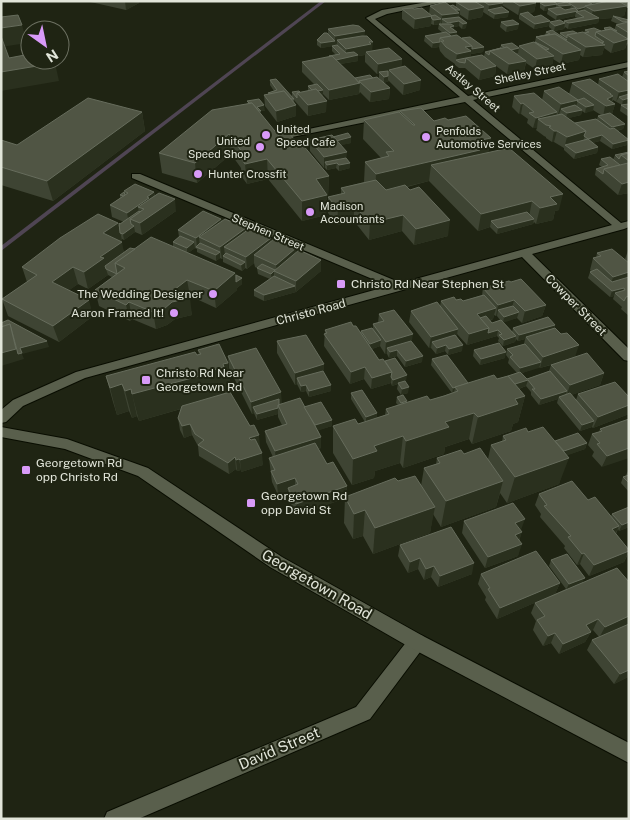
<svg xmlns="http://www.w3.org/2000/svg" width="630" height="820" font-family="'Public Sans',sans-serif">
	<rect width="100%" height="100%" fill="#1f2413"/>
	<g fill="none" stroke-linecap="round" stroke-linejoin="round">
		<path fill="#4f4553" fill-rule="evenodd" d="M 321,1 L 326,1 L 1,251 L 1,246 Z"/>
		<defs>
			<g id="minor">
				<path d="M 433,1 L 449,1 L 387,14 L 375,19 L 468,96 L 629,62 L 629,67 L 473,100 L 621,223 L 629,221 L 629,227 L 624,229 L 532,254 L 629,349 L 629,361 L 624,360 L 522,257 L 85,378 L 23,406 L 6,422 L 1,423 L 1,410 L 13,400 L 76,372 L 389,286 L 132,178 L 132,174 L 140,174 L 401,283 L 612,225 L 465,102 L 287,138 L 285,136 L 290,133 L 460,97 L 366,18 L 382,10 Z"/>
				<path d="M 616,1 L 625,1 L 629,4 L 629,9 Z"/>
				<path d="M 417,634 L 423,636 L 426,642 L 423,648 L 370,719 L 138,819 L 104,819 L 107,812 L 356,707 L 411,636 Z"/>
			</g>
			<path id="tertiary" d="M 1,427 L 67,439 L 148,468 L 282,557 L 423,636 L 629,743 L 629,763 L 411,648 L 270,567 L 138,476 L 65,449 L 1,437 Z"/>
		</defs>
		<use href="#minor" stroke="#090d01" stroke-width="2"/>
		<use href="#tertiary" stroke="#090d01" stroke-width="2"/>
		<use href="#minor" fill="#595f4c" fill-rule="evenodd"/>
		<use href="#tertiary" fill="#595f4c" fill-rule="evenodd"/>
	</g>
	<g fill="#3e4433" fill-rule="evenodd">
		<path d="M 86,1 L 139,1 L 139,3 L 126,10 Z"/>
		<path d="M 457,1 L 538,1 L 535,2 L 536,3 L 534,12 L 529,13 L 534,17 L 550,22 L 564,23 L 564,21 L 577,18 L 575,17 L 575,16 L 556,20 L 547,14 L 548,10 L 544,11 L 540,8 L 540,3 L 557,4 L 568,3 L 566,1 L 618,1 L 627,6 L 624,16 L 617,17 L 629,20 L 629,45 L 627,44 L 625,49 L 611,53 L 604,48 L 602,55 L 583,57 L 580,55 L 579,60 L 561,64 L 553,59 L 552,66 L 535,69 L 526,63 L 524,71 L 507,74 L 496,66 L 495,76 L 479,80 L 465,68 L 459,68 L 455,65 L 455,64 L 445,57 L 440,51 L 439,47 L 432,48 L 424,41 L 425,36 L 443,33 L 438,29 L 439,24 L 440,24 L 434,25 L 431,24 L 431,26 L 414,29 L 402,19 L 402,9 L 414,9 L 429,14 L 430,6 L 450,6 L 456,7 L 456,2 ZM 502,5 L 518,15 L 519,15 L 519,19 L 534,29 L 549,26 L 549,27 L 554,31 L 564,29 L 565,27 L 568,29 L 598,23 L 599,19 L 612,18 L 611,21 L 618,24 L 616,25 L 614,30 L 604,28 L 604,30 L 601,31 L 585,30 L 584,33 L 560,33 L 560,35 L 546,32 L 545,35 L 536,37 L 535,42 L 519,46 L 519,48 L 501,45 L 500,49 L 485,52 L 484,56 L 470,57 L 471,54 L 483,52 L 484,47 L 462,38 L 456,35 L 454,29 L 454,27 L 459,26 L 462,29 L 466,28 L 459,17 L 459,14 L 468,20 L 482,17 L 483,12 L 494,19 L 508,17 L 502,7 Z"/>
		<path d="M 501,22 L 518,29 L 506,32 L 500,27 Z"/>
		<path d="M 328,29 L 364,36 L 372,51 L 402,59 L 401,67 L 420,90 L 403,95 L 389,81 L 384,83 L 379,78 L 379,73 L 377,74 L 365,62 L 365,55 L 358,56 L 358,61 L 340,64 L 355,78 L 373,78 L 390,88 L 389,99 L 370,102 L 360,92 L 359,94 L 329,100 L 323,94 L 323,96 L 322,96 L 326,112 L 308,116 L 294,100 L 296,116 L 277,122 L 265,106 L 264,95 L 268,94 L 268,93 L 274,91 L 270,85 L 270,80 L 292,97 L 292,92 L 300,92 L 308,91 L 308,86 L 315,85 L 302,72 L 302,62 L 329,57 L 336,55 L 332,51 L 332,46 L 321,48 L 317,45 L 317,40 L 328,34 Z"/>
		<path d="M 629,71 L 629,103 L 622,105 L 613,100 L 612,102 L 615,104 L 612,114 L 625,124 L 623,129 L 617,131 L 627,145 L 612,149 L 600,141 L 592,143 L 598,147 L 597,153 L 574,159 L 564,150 L 564,148 L 554,142 L 552,142 L 546,138 L 546,137 L 544,136 L 536,130 L 537,128 L 533,128 L 527,123 L 528,119 L 521,114 L 519,114 L 512,107 L 514,96 L 542,100 L 544,91 L 569,94 L 572,83 L 598,85 L 599,79 L 622,77 L 624,72 ZM 593,110 L 601,115 L 598,116 L 597,119 L 575,123 L 568,118 L 581,115 L 582,111 L 585,113 Z"/>
		<path d="M 247,101 L 265,111 L 261,111 L 261,114 L 278,135 L 299,145 L 329,176 L 328,196 L 327,196 L 326,215 L 302,221 L 268,179 L 247,184 L 242,177 L 241,168 L 231,154 L 197,183 L 162,173 L 159,153 L 248,103 Z"/>
		<path d="M 629,104 L 629,117 L 620,111 L 621,105 Z"/>
		<path d="M 400,111 L 434,121 L 489,152 L 559,210 L 555,211 L 553,220 L 536,224 L 534,222 L 533,224 L 497,234 L 490,227 L 478,231 L 429,181 L 407,187 L 448,236 L 414,245 L 402,231 L 369,240 L 354,221 L 337,225 L 328,213 L 328,197 L 341,194 L 341,188 L 364,182 L 365,162 L 381,158 L 363,139 L 364,120 L 400,114 Z"/>
		<path d="M 142,112 L 145,131 L 53,201 L 1,185 L 1,140 L 17,145 Z"/>
		<path d="M 333,137 L 351,143 L 340,145 L 350,168 L 339,171 L 336,168 L 327,170 L 325,168 L 324,168 L 310,151 L 310,140 Z"/>
		<path d="M 629,152 L 629,193 L 618,195 L 595,175 L 596,169 L 602,167 L 599,165 L 601,159 L 613,160 L 615,155 Z"/>
		<path d="M 124,192 L 154,192 L 155,196 L 176,211 L 142,235 L 135,232 L 124,240 L 122,239 L 122,240 L 120,241 L 124,252 L 135,249 L 173,247 L 173,242 L 179,237 L 178,230 L 221,219 L 222,221 L 271,238 L 271,242 L 296,253 L 321,271 L 296,292 L 264,301 L 254,296 L 254,290 L 270,279 L 258,274 L 257,268 L 255,267 L 254,263 L 247,269 L 245,268 L 242,271 L 223,262 L 223,258 L 222,259 L 220,258 L 216,261 L 197,252 L 197,249 L 195,248 L 188,253 L 235,273 L 236,275 L 242,278 L 242,284 L 237,288 L 237,290 L 216,308 L 190,296 L 188,297 L 192,315 L 175,319 L 167,325 L 156,329 L 132,319 L 130,321 L 99,306 L 95,290 L 112,277 L 108,275 L 88,289 L 78,284 L 69,290 L 93,316 L 59,342 L 8,316 L 2,299 L 27,282 L 22,267 L 120,224 L 124,222 L 112,217 L 110,205 L 120,198 L 120,195 Z"/>
		<path d="M 629,248 L 629,263 L 625,259 Z"/>
		<path d="M 597,253 L 629,263 L 629,316 L 621,309 L 622,307 L 613,299 L 614,296 L 610,297 L 588,278 L 590,272 L 591,271 L 590,270 L 593,258 L 596,258 Z"/>
		<path d="M 511,282 L 546,305 L 542,316 L 522,323 L 517,318 L 503,322 L 512,332 L 513,328 L 555,325 L 554,328 L 576,357 L 604,373 L 600,385 L 571,395 L 576,400 L 578,394 L 629,414 L 593,428 L 592,427 L 580,431 L 557,403 L 558,399 L 539,405 L 531,395 L 531,392 L 526,386 L 519,389 L 525,396 L 518,422 L 513,424 L 511,431 L 472,444 L 469,439 L 445,447 L 444,454 L 403,468 L 400,463 L 375,471 L 374,478 L 352,485 L 333,453 L 333,426 L 358,424 L 365,422 L 351,399 L 351,393 L 377,413 L 377,418 L 385,415 L 386,409 L 398,405 L 396,403 L 397,397 L 407,402 L 430,400 L 452,393 L 431,365 L 432,359 L 468,383 L 497,379 L 517,373 L 508,363 L 509,359 L 506,355 L 507,349 L 524,344 L 525,339 L 518,341 L 516,339 L 515,342 L 503,346 L 498,341 L 499,338 L 497,336 L 467,345 L 457,334 L 457,337 L 462,351 L 448,355 L 445,351 L 436,354 L 431,348 L 429,348 L 409,322 L 411,311 L 440,306 L 441,301 L 456,300 L 463,301 L 482,295 L 483,288 ZM 494,315 L 496,316 L 497,316 L 500,320 L 492,323 L 490,321 L 493,319 ZM 551,365 L 549,371 L 527,379 L 522,373 L 539,367 L 540,368 Z"/>
		<path d="M 379,314 L 412,342 L 422,362 L 405,367 L 397,356 L 389,358 L 387,354 L 385,354 L 380,346 L 372,349 L 379,360 L 385,361 L 406,381 L 405,382 L 408,393 L 401,395 L 397,389 L 398,384 L 392,386 L 391,383 L 371,389 L 364,379 L 350,384 L 324,346 L 325,330 L 353,326 L 361,333 L 361,331 L 373,330 L 373,324 L 378,323 Z"/>
		<path d="M 277,341 L 324,364 L 324,373 L 331,385 L 331,391 L 309,397 L 306,391 L 301,392 L 297,384 L 295,385 L 277,353 Z"/>
		<path d="M 198,350 L 231,389 L 227,391 L 227,393 L 260,446 L 259,447 L 263,465 L 241,472 L 241,470 L 237,471 L 236,469 L 229,474 L 199,456 L 198,446 L 192,435 L 184,438 L 180,430 L 178,418 L 181,409 L 139,421 L 137,416 L 132,418 L 129,411 L 117,415 L 113,402 L 106,376 L 199,355 Z"/>
		<path d="M 474,350 L 505,358 L 480,365 L 473,356 Z"/>
		<path d="M 228,356 L 282,404 L 304,407 L 332,420 L 332,426 L 318,430 L 321,437 L 321,448 L 318,449 L 327,464 L 347,486 L 346,497 L 398,481 L 421,486 L 424,468 L 436,464 L 437,458 L 464,454 L 488,459 L 491,445 L 502,442 L 503,436 L 528,432 L 555,441 L 587,443 L 585,449 L 567,455 L 559,484 L 507,503 L 500,493 L 496,507 L 441,527 L 433,514 L 430,533 L 373,554 L 363,536 L 353,539 L 344,523 L 345,498 L 297,516 L 288,499 L 288,491 L 278,495 L 272,482 L 269,458 L 273,457 L 266,442 L 265,431 L 282,425 L 278,417 L 278,414 L 257,420 L 254,413 L 252,414 L 229,368 Z"/>
		<path d="M 629,419 L 602,467 L 592,456 L 594,452 L 588,445 L 592,434 L 599,432 L 600,429 Z"/>
		<path d="M 629,469 L 629,492 L 621,483 L 623,477 L 627,475 L 626,475 Z"/>
		<path d="M 539,494 L 588,500 L 611,516 L 612,514 L 629,507 L 629,527 L 619,531 L 618,529 L 616,534 L 629,550 L 629,552 L 624,562 L 589,576 L 580,564 L 577,565 L 564,548 L 565,546 L 540,517 L 541,514 L 535,505 Z"/>
		<path d="M 464,521 L 521,530 L 518,556 L 485,568 L 462,533 Z"/>
		<path d="M 400,545 L 472,574 L 438,587 L 431,577 L 424,580 L 418,569 L 408,573 L 398,556 Z"/>
		<path d="M 551,560 L 583,582 L 629,582 L 629,678 L 628,677 L 614,684 L 587,650 L 592,640 L 599,637 L 593,630 L 590,631 L 591,632 L 585,642 L 559,654 L 551,643 L 543,646 L 533,630 L 536,621 L 531,613 L 535,603 L 566,589 L 549,566 Z"/>
		<path d="M 481,574 L 560,583 L 555,594 L 497,619 L 485,600 L 486,597 L 478,584 Z"/>
	</g>
	<g fill="#2a301e">
		<path d="M 125,1 L 139,1 L 139,3 L 126,10 Z"/>
		<path d="M 595,1 L 611,1 L 627,6 L 624,16 L 615,17 L 613,16 L 612,18 L 599,19 L 598,23 L 568,29 L 569,23 L 591,19 Z"/>
		<path d="M 503,3 L 501,12 L 488,10 L 488,15 L 489,5 Z"/>
		<path d="M 536,3 L 534,12 L 521,15 L 520,14 L 519,15 L 518,15 L 520,6 Z"/>
		<path d="M 556,4 L 556,9 L 548,9 L 548,10 L 544,11 L 545,6 Z"/>
		<path d="M 571,5 L 570,10 L 559,11 L 560,6 Z"/>
		<path d="M 484,7 L 482,17 L 468,20 L 469,10 Z"/>
		<path d="M 585,7 L 583,12 L 576,12 L 575,16 L 556,20 L 557,15 L 578,11 L 578,9 Z"/>
		<path d="M 460,10 L 459,26 L 454,27 L 454,31 L 447,28 L 448,23 L 442,19 L 442,24 L 441,25 L 442,15 L 452,11 Z"/>
		<path d="M 509,12 L 508,17 L 494,19 L 495,14 Z"/>
		<path d="M 432,16 L 431,26 L 414,29 L 415,19 Z"/>
		<path d="M 441,19 L 440,24 L 434,25 L 434,20 Z"/>
		<path d="M 550,21 L 549,26 L 534,29 L 535,24 Z"/>
		<path d="M 467,23 L 466,28 L 462,29 L 463,24 Z"/>
		<path d="M 565,23 L 564,29 L 554,31 L 555,26 Z"/>
		<path d="M 519,24 L 518,29 L 506,32 L 507,26 Z"/>
		<path d="M 22,25 L 27,43 L 1,47 L 1,28 Z"/>
		<path d="M 365,31 L 364,44 L 337,40 L 337,46 L 335,46 L 335,36 Z"/>
		<path d="M 457,32 L 456,37 L 450,38 L 450,33 Z"/>
		<path d="M 628,39 L 625,49 L 611,53 L 614,43 Z"/>
		<path d="M 335,41 L 335,46 L 321,48 L 321,43 Z"/>
		<path d="M 373,42 L 372,52 L 366,52 L 365,55 L 358,56 L 358,61 L 334,65 L 334,60 L 346,58 L 346,49 Z"/>
		<path d="M 440,42 L 439,47 L 432,48 L 433,43 Z"/>
		<path d="M 604,42 L 603,45 L 605,45 L 602,55 L 583,57 L 586,47 Z"/>
		<path d="M 472,46 L 484,47 L 483,52 L 471,54 L 469,61 L 466,58 L 456,60 L 457,54 L 465,47 Z"/>
		<path d="M 519,48 L 518,53 L 507,55 L 508,50 Z"/>
		<path d="M 581,50 L 579,60 L 561,64 L 563,54 Z"/>
		<path d="M 554,56 L 552,66 L 535,69 L 537,59 Z"/>
		<path d="M 402,59 L 401,69 L 389,70 L 388,72 L 379,72 L 379,73 L 377,74 L 378,64 Z"/>
		<path d="M 526,61 L 524,71 L 507,74 L 509,64 Z"/>
		<path d="M 55,63 L 59,81 L 1,91 L 1,72 Z"/>
		<path d="M 496,66 L 495,76 L 479,80 L 481,70 Z"/>
		<path d="M 388,76 L 388,80 L 389,81 L 384,83 L 384,77 Z"/>
		<path d="M 421,80 L 420,90 L 403,95 L 404,84 Z"/>
		<path d="M 360,83 L 359,94 L 329,100 L 329,90 Z"/>
		<path d="M 390,88 L 389,99 L 370,102 L 371,92 Z"/>
		<path d="M 323,90 L 323,96 L 314,98 L 314,92 Z"/>
		<path d="M 629,90 L 629,103 L 622,105 L 623,100 L 619,97 L 616,102 L 619,92 Z"/>
		<path d="M 610,94 L 611,94 L 610,98 L 613,96 L 611,105 L 615,104 L 612,114 L 603,117 L 605,106 Z"/>
		<path d="M 578,100 L 575,110 L 561,109 L 559,114 L 558,114 L 561,104 Z"/>
		<path d="M 327,101 L 326,112 L 308,116 L 308,105 Z"/>
		<path d="M 523,103 L 521,114 L 519,114 L 521,104 Z"/>
		<path d="M 264,105 L 265,111 L 261,111 L 261,117 L 257,107 Z"/>
		<path d="M 296,105 L 296,116 L 277,122 L 276,111 Z"/>
		<path d="M 594,105 L 593,111 L 585,113 L 586,107 Z"/>
		<path d="M 582,110 L 581,115 L 566,119 L 567,113 Z"/>
		<path d="M 142,112 L 145,131 L 53,201 L 47,181 Z"/>
		<path d="M 557,112 L 555,123 L 538,119 L 537,128 L 533,128 L 536,118 Z"/>
		<path d="M 625,124 L 623,129 L 611,132 L 612,127 Z"/>
		<path d="M 554,131 L 557,131 L 554,142 L 552,142 Z"/>
		<path d="M 586,131 L 583,142 L 565,145 L 567,137 Z"/>
		<path d="M 229,134 L 231,154 L 197,183 L 195,163 Z"/>
		<path d="M 602,135 L 600,141 L 587,144 L 588,139 Z"/>
		<path d="M 351,137 L 351,143 L 334,147 L 334,141 Z"/>
		<path d="M 491,138 L 488,157 L 431,165 L 429,181 L 375,194 L 376,174 L 472,142 Z"/>
		<path d="M 629,140 L 627,145 L 612,149 L 613,144 Z"/>
		<path d="M 598,147 L 597,153 L 574,159 L 576,153 Z"/>
		<path d="M 347,152 L 346,163 L 337,163 L 336,168 L 327,170 L 327,165 L 325,162 L 325,168 L 324,168 L 324,157 Z"/>
		<path d="M 267,159 L 268,179 L 247,184 L 245,164 Z"/>
		<path d="M 350,163 L 350,168 L 339,171 L 339,165 Z"/>
		<path d="M 329,176 L 328,196 L 327,196 L 326,215 L 302,221 L 302,201 L 316,179 Z"/>
		<path d="M 629,182 L 629,193 L 618,195 L 622,184 Z"/>
		<path d="M 154,192 L 156,203 L 144,209 L 138,207 L 140,217 L 130,219 L 129,224 L 127,213 Z"/>
		<path d="M 563,194 L 559,210 L 555,211 L 553,220 L 536,224 L 540,208 L 550,197 Z"/>
		<path d="M 175,199 L 176,211 L 142,235 L 140,223 Z"/>
		<path d="M 532,201 L 529,217 L 491,221 L 490,227 L 478,231 L 481,214 Z"/>
		<path d="M 354,205 L 354,221 L 337,225 L 338,209 Z"/>
		<path d="M 403,215 L 402,231 L 369,240 L 370,223 Z"/>
		<path d="M 221,219 L 222,230 L 199,237 L 200,247 L 197,247 L 196,238 Z"/>
		<path d="M 534,219 L 533,224 L 497,234 L 498,228 Z"/>
		<path d="M 450,220 L 448,236 L 414,245 L 416,229 Z"/>
		<path d="M 118,223 L 122,240 L 107,250 L 103,233 Z"/>
		<path d="M 134,226 L 135,232 L 124,240 L 123,234 Z"/>
		<path d="M 246,228 L 246,232 L 224,247 L 225,256 L 223,256 L 223,258 L 222,259 L 220,247 Z"/>
		<path d="M 271,238 L 271,250 L 254,255 L 254,263 L 247,269 L 246,257 Z"/>
		<path d="M 122,242 L 125,258 L 115,263 L 106,269 L 108,275 L 88,289 L 84,272 L 100,257 Z"/>
		<path d="M 194,242 L 195,248 L 187,254 L 187,248 Z"/>
		<path d="M 296,248 L 296,260 L 277,272 L 276,265 Z"/>
		<path d="M 220,252 L 220,258 L 216,261 L 216,255 Z"/>
		<path d="M 321,260 L 321,271 L 296,292 L 296,281 Z"/>
		<path d="M 245,262 L 245,268 L 242,271 L 241,265 Z"/>
		<path d="M 73,267 L 78,284 L 57,299 L 52,282 Z"/>
		<path d="M 274,271 L 274,277 L 272,280 L 271,274 Z"/>
		<path d="M 629,272 L 629,282 L 610,288 L 613,277 Z"/>
		<path d="M 235,273 L 236,282 L 242,278 L 242,284 L 237,288 L 237,290 L 216,308 L 214,291 Z"/>
		<path d="M 187,280 L 190,296 L 187,299 L 190,298 L 192,315 L 175,319 L 167,325 L 156,329 L 153,312 L 174,290 Z"/>
		<path d="M 295,286 L 296,292 L 264,301 L 264,295 Z"/>
		<path d="M 624,288 L 621,294 L 615,293 L 614,296 L 610,297 L 612,291 Z"/>
		<path d="M 89,300 L 93,316 L 59,342 L 53,326 Z"/>
		<path d="M 514,300 L 511,312 L 498,310 L 497,316 L 496,316 L 498,305 Z"/>
		<path d="M 129,302 L 132,319 L 130,321 L 126,305 Z"/>
		<path d="M 546,305 L 542,316 L 522,323 L 525,311 Z"/>
		<path d="M 496,308 L 493,319 L 479,324 L 477,314 Z"/>
		<path d="M 519,312 L 517,318 L 503,323 L 504,317 Z"/>
		<path d="M 10,324 L 20,348 L 47,341 L 49,347 L 22,354 L 24,359 L 1,366 L 1,353 Z"/>
		<path d="M 555,325 L 553,331 L 526,337 L 525,339 L 518,341 L 519,335 Z"/>
		<path d="M 489,328 L 498,330 L 497,336 L 467,345 L 469,334 Z"/>
		<path d="M 458,329 L 456,340 L 432,342 L 431,348 L 429,348 L 431,337 Z"/>
		<path d="M 413,334 L 411,346 L 397,351 L 397,356 L 389,358 L 390,352 L 387,348 L 387,354 L 385,354 L 386,342 Z"/>
		<path d="M 516,336 L 515,342 L 503,346 L 504,340 Z"/>
		<path d="M 381,340 L 380,346 L 370,350 L 370,344 Z"/>
		<path d="M 446,345 L 445,351 L 436,354 L 437,348 Z"/>
		<path d="M 463,345 L 462,351 L 448,355 L 449,349 Z"/>
		<path d="M 579,345 L 575,357 L 540,368 L 543,357 Z"/>
		<path d="M 506,352 L 505,358 L 480,365 L 481,359 Z"/>
		<path d="M 423,356 L 422,362 L 405,367 L 406,361 Z"/>
		<path d="M 541,362 L 539,368 L 519,374 L 520,368 Z"/>
		<path d="M 228,363 L 231,389 L 227,391 L 227,394 L 211,400 L 139,421 L 132,394 L 206,372 Z"/>
		<path d="M 324,364 L 324,376 L 297,378 L 297,384 L 295,385 L 295,373 Z"/>
		<path d="M 365,367 L 364,379 L 350,384 L 351,372 Z"/>
		<path d="M 392,372 L 391,383 L 371,389 L 372,378 Z"/>
		<path d="M 604,373 L 600,385 L 566,397 L 570,385 Z"/>
		<path d="M 407,375 L 406,381 L 392,386 L 393,380 Z"/>
		<path d="M 528,380 L 526,386 L 507,393 L 509,387 Z"/>
		<path d="M 122,384 L 129,411 L 117,415 L 110,388 Z"/>
		<path d="M 306,385 L 306,391 L 301,392 L 301,386 Z"/>
		<path d="M 331,385 L 331,391 L 309,397 L 309,391 Z"/>
		<path d="M 409,387 L 408,393 L 401,395 L 402,389 Z"/>
		<path d="M 455,387 L 454,393 L 452,394 L 453,388 Z"/>
		<path d="M 131,389 L 137,416 L 132,418 L 125,391 Z"/>
		<path d="M 567,391 L 565,397 L 559,397 L 558,399 L 539,405 L 541,399 Z"/>
		<path d="M 281,392 L 282,404 L 253,407 L 254,413 L 252,414 L 251,402 Z"/>
		<path d="M 525,396 L 518,422 L 513,424 L 511,431 L 472,444 L 478,417 L 515,399 Z"/>
		<path d="M 629,405 L 629,414 L 593,428 L 598,417 Z"/>
		<path d="M 278,408 L 278,414 L 257,420 L 257,414 Z"/>
		<path d="M 377,413 L 377,419 L 366,423 L 366,417 Z"/>
		<path d="M 474,413 L 469,439 L 445,447 L 444,454 L 403,468 L 406,441 L 445,422 Z"/>
		<path d="M 332,420 L 332,426 L 314,432 L 314,426 Z"/>
		<path d="M 594,421 L 592,427 L 580,431 L 582,425 Z"/>
		<path d="M 190,424 L 192,435 L 184,438 L 182,426 Z"/>
		<path d="M 259,435 L 260,446 L 250,449 L 249,438 Z"/>
		<path d="M 403,436 L 400,463 L 375,471 L 374,478 L 352,485 L 353,459 L 374,446 Z"/>
		<path d="M 321,437 L 321,448 L 276,463 L 275,451 Z"/>
		<path d="M 587,443 L 585,449 L 560,458 L 562,452 Z"/>
		<path d="M 629,448 L 629,458 L 602,467 L 607,456 Z"/>
		<path d="M 262,453 L 263,465 L 241,472 L 240,460 Z"/>
		<path d="M 235,457 L 236,469 L 229,474 L 228,463 Z"/>
		<path d="M 569,458 L 559,484 L 507,503 L 515,477 Z"/>
		<path d="M 239,459 L 241,470 L 237,471 L 236,460 Z"/>
		<path d="M 295,478 L 295,489 L 288,488 L 288,491 L 278,495 L 277,484 Z"/>
		<path d="M 503,481 L 496,507 L 441,527 L 446,501 Z"/>
		<path d="M 347,486 L 346,498 L 297,516 L 296,504 Z"/>
		<path d="M 435,507 L 430,533 L 373,554 L 375,528 Z"/>
		<path d="M 365,510 L 363,536 L 353,539 L 354,514 Z"/>
		<path d="M 525,519 L 521,530 L 515,523 Z"/>
		<path d="M 629,522 L 629,527 L 619,531 L 622,525 Z"/>
		<path d="M 619,526 L 614,537 L 612,529 Z"/>
		<path d="M 522,532 L 518,543 L 515,535 Z"/>
		<path d="M 522,544 L 518,556 L 485,568 L 488,557 Z"/>
		<path d="M 629,551 L 624,562 L 589,576 L 594,565 Z"/>
		<path d="M 584,553 L 580,564 L 577,565 L 582,554 Z"/>
		<path d="M 420,558 L 418,569 L 408,573 L 410,562 Z"/>
		<path d="M 474,563 L 472,574 L 438,587 L 440,576 Z"/>
		<path d="M 434,566 L 431,577 L 424,580 L 426,569 Z"/>
		<path d="M 585,578 L 582,583 L 566,590 L 569,584 Z"/>
		<path d="M 560,583 L 555,594 L 497,619 L 500,608 Z"/>
		<path d="M 629,616 L 629,624 L 599,638 L 605,627 Z"/>
		<path d="M 598,619 L 593,630 L 581,636 L 586,625 Z"/>
		<path d="M 591,632 L 585,642 L 559,654 L 563,644 Z"/>
		<path d="M 555,633 L 551,643 L 543,646 L 548,636 Z"/>
		<path d="M 629,670 L 629,676 L 628,677 L 614,684 L 620,674 Z"/>
	</g>
	<g fill="#505544" stroke="#666c5c">
		<path d="M 457,1 L 474,1 L 484,7 L 469,10 L 456,2 Z"/>
		<path d="M 483,1 L 501,1 L 503,3 L 489,5 Z"/>
		<path d="M 512,1 L 534,1 L 536,3 L 520,6 Z"/>
		<path d="M 550,1 L 553,1 L 557,4 L 545,6 L 540,3 Z"/>
		<path d="M 577,1 L 586,1 L 592,4 L 585,6 L 585,7 L 578,9 L 569,3 Z"/>
		<path d="M 609,1 L 618,1 L 627,6 L 594,11 L 585,6 Z"/>
		<path d="M 445,2 L 459,13 L 442,15 L 430,6 Z"/>
		<path d="M 567,2 L 571,5 L 560,6 L 556,4 Z"/>
		<path d="M 453,5 L 460,10 L 456,10 L 450,6 Z"/>
		<path d="M 502,7 L 509,12 L 495,14 L 488,10 Z"/>
		<path d="M 560,7 L 565,10 L 575,8 L 578,11 L 557,15 L 548,9 Z"/>
		<path d="M 412,8 L 414,9 L 422,8 L 432,16 L 415,19 L 402,9 Z"/>
		<path d="M 584,10 L 599,18 L 569,23 L 564,21 L 584,17 L 576,12 Z"/>
		<path d="M 528,12 L 534,17 L 541,15 L 550,21 L 535,24 L 520,14 Z"/>
		<path d="M 18,15 L 22,25 L 1,28 L 1,17 Z"/>
		<path d="M 435,15 L 441,19 L 434,20 L 432,19 L 431,16 Z"/>
		<path d="M 613,16 L 629,20 L 629,21 L 623,22 Z"/>
		<path d="M 459,17 L 467,23 L 463,24 L 459,21 L 448,23 L 442,19 Z"/>
		<path d="M 513,20 L 519,24 L 507,26 L 501,22 Z"/>
		<path d="M 560,20 L 565,23 L 555,26 L 550,22 Z"/>
		<path d="M 628,22 L 629,33 L 616,25 Z"/>
		<path d="M 439,24 L 451,24 L 454,26 L 450,27 L 457,32 L 450,33 Z"/>
		<path d="M 353,25 L 359,26 L 365,31 L 335,36 L 328,29 Z"/>
		<path d="M 610,27 L 617,31 L 615,31 L 611,29 L 606,30 L 604,28 Z"/>
		<path d="M 594,28 L 601,31 L 596,32 L 595,36 L 604,42 L 601,43 L 584,33 L 589,32 L 585,30 Z"/>
		<path d="M 611,29 L 628,39 L 614,43 L 596,32 Z"/>
		<path d="M 552,30 L 567,40 L 565,40 L 555,34 L 536,37 L 550,34 L 546,32 Z"/>
		<path d="M 573,31 L 577,33 L 567,35 L 567,38 L 560,33 Z"/>
		<path d="M 446,32 L 451,36 L 440,38 L 440,42 L 433,43 L 425,36 Z"/>
		<path d="M 583,32 L 605,45 L 586,47 L 567,35 Z"/>
		<path d="M 324,33 L 327,33 L 335,41 L 321,43 L 317,40 Z"/>
		<path d="M 555,34 L 581,50 L 563,54 L 536,37 Z"/>
		<path d="M 457,35 L 472,46 L 465,47 L 471,51 L 457,54 L 446,47 L 441,41 L 444,41 L 440,38 Z"/>
		<path d="M 1,36 L 9,58 L 30,54 L 30,60 L 54,60 L 55,63 L 1,72 Z"/>
		<path d="M 362,36 L 367,36 L 373,42 L 369,42 L 371,44 L 346,49 L 337,40 Z"/>
		<path d="M 470,37 L 484,47 L 472,49 L 472,46 L 462,38 Z"/>
		<path d="M 534,42 L 554,56 L 537,59 L 519,46 Z"/>
		<path d="M 535,42 L 549,49 L 546,50 Z"/>
		<path d="M 512,43 L 519,48 L 511,50 L 507,47 L 505,48 L 501,45 Z"/>
		<path d="M 337,45 L 346,53 L 354,52 L 358,55 L 336,60 L 332,56 L 329,56 L 340,54 L 332,46 Z"/>
		<path d="M 507,47 L 526,61 L 509,64 L 490,51 Z"/>
		<path d="M 389,48 L 402,59 L 378,64 L 366,52 Z"/>
		<path d="M 501,48 L 490,51 L 489,55 L 485,52 Z"/>
		<path d="M 482,55 L 496,66 L 481,70 L 466,58 Z"/>
		<path d="M 332,56 L 360,83 L 329,90 L 302,62 Z"/>
		<path d="M 466,58 L 465,63 L 459,62 L 456,60 Z"/>
		<path d="M 405,66 L 421,80 L 404,84 L 389,70 Z"/>
		<path d="M 388,71 L 388,76 L 384,77 L 379,72 Z"/>
		<path d="M 629,71 L 629,76 L 624,72 Z"/>
		<path d="M 618,74 L 629,82 L 629,90 L 619,92 L 599,79 Z"/>
		<path d="M 370,75 L 373,78 L 359,81 L 359,83 L 355,78 Z"/>
		<path d="M 377,77 L 390,88 L 371,92 L 359,81 Z"/>
		<path d="M 276,79 L 294,99 L 291,99 L 284,91 L 270,94 L 268,93 L 277,90 L 270,80 Z"/>
		<path d="M 590,79 L 611,94 L 610,94 L 613,96 L 607,99 L 615,104 L 606,106 L 572,83 Z"/>
		<path d="M 317,84 L 323,90 L 318,91 L 316,89 L 312,90 L 308,86 Z"/>
		<path d="M 559,87 L 578,100 L 561,104 L 544,91 Z"/>
		<path d="M 316,89 L 327,101 L 308,105 L 297,93 Z"/>
		<path d="M 284,91 L 296,105 L 276,111 L 264,95 Z"/>
		<path d="M 299,91 L 300,92 L 297,93 L 297,98 L 292,92 Z"/>
		<path d="M 534,93 L 557,112 L 536,118 L 529,113 L 534,112 L 523,103 L 521,104 L 514,96 Z"/>
		<path d="M 629,94 L 629,98 L 623,100 L 619,97 Z"/>
		<path d="M 88,98 L 142,112 L 47,181 L 1,167 L 1,140 L 17,145 Z"/>
		<path d="M 584,98 L 594,105 L 586,107 L 577,101 L 578,100 Z"/>
		<path d="M 259,99 L 264,105 L 257,107 L 261,111 L 259,111 L 252,103 L 249,103 L 247,101 Z"/>
		<path d="M 252,103 L 288,147 L 302,144 L 329,176 L 316,179 L 327,195 L 302,201 L 267,159 L 245,164 L 240,157 L 245,156 L 229,134 L 195,163 L 159,153 L 212,110 Z"/>
		<path d="M 629,104 L 629,110 L 621,105 Z"/>
		<path d="M 575,105 L 582,110 L 567,113 L 561,109 Z"/>
		<path d="M 421,108 L 434,121 L 445,118 L 448,120 L 466,116 L 491,138 L 472,142 L 480,150 L 376,174 L 365,162 L 389,156 L 386,152 L 394,151 L 364,120 L 399,112 L 413,125 L 415,125 L 400,111 Z"/>
		<path d="M 610,113 L 625,124 L 612,127 L 598,116 Z"/>
		<path d="M 562,114 L 586,131 L 567,137 L 557,131 L 554,131 L 549,127 L 551,126 L 546,125 L 538,119 Z"/>
		<path d="M 596,119 L 610,129 L 614,128 L 629,140 L 613,144 L 602,135 L 588,139 L 584,136 L 586,131 L 575,123 Z"/>
		<path d="M 289,133 L 299,145 L 288,147 L 278,135 Z"/>
		<path d="M 348,133 L 351,137 L 336,141 L 333,137 Z"/>
		<path d="M 332,135 L 347,152 L 324,157 L 310,140 Z"/>
		<path d="M 588,139 L 598,147 L 576,153 L 565,145 Z"/>
		<path d="M 509,148 L 563,194 L 550,197 L 557,204 L 540,208 L 532,201 L 481,214 L 431,165 Z"/>
		<path d="M 629,152 L 629,153 L 621,155 L 619,159 L 615,155 Z"/>
		<path d="M 629,153 L 629,161 L 621,155 Z"/>
		<path d="M 610,157 L 620,165 L 604,169 L 603,174 L 596,169 L 608,165 L 601,159 Z"/>
		<path d="M 346,158 L 350,163 L 339,165 L 337,163 L 327,165 L 325,162 Z"/>
		<path d="M 628,163 L 629,182 L 622,184 L 604,169 Z"/>
		<path d="M 376,180 L 386,190 L 405,185 L 410,190 L 419,187 L 450,220 L 416,229 L 403,215 L 370,223 L 354,205 L 338,209 L 328,197 L 345,193 L 341,188 Z"/>
		<path d="M 135,184 L 154,192 L 147,197 L 149,198 L 127,213 L 110,205 L 128,193 L 124,191 Z"/>
		<path d="M 124,192 L 125,195 L 124,196 L 120,195 Z"/>
		<path d="M 159,193 L 175,199 L 140,223 L 130,219 L 144,209 L 138,207 Z"/>
		<path d="M 139,211 L 140,212 L 130,219 L 131,224 L 134,226 L 123,234 L 120,233 L 119,223 L 120,224 Z"/>
		<path d="M 203,211 L 221,219 L 196,238 L 178,230 Z"/>
		<path d="M 527,212 L 534,219 L 498,228 L 491,221 Z"/>
		<path d="M 98,214 L 118,223 L 103,233 L 122,242 L 100,257 L 104,258 L 84,272 L 73,267 L 52,282 L 89,300 L 53,326 L 2,299 L 37,275 L 22,267 L 60,238 Z"/>
		<path d="M 225,219 L 246,228 L 220,247 L 199,237 Z"/>
		<path d="M 239,225 L 240,225 L 249,229 L 246,231 L 246,228 Z"/>
		<path d="M 249,229 L 271,238 L 246,257 L 224,247 Z"/>
		<path d="M 180,236 L 194,242 L 187,248 L 173,242 Z"/>
		<path d="M 151,237 L 235,273 L 214,291 L 187,280 L 174,290 L 190,298 L 172,302 L 164,309 L 153,312 L 129,302 L 126,305 L 95,290 L 125,268 L 115,263 Z"/>
		<path d="M 274,239 L 296,248 L 276,265 L 254,255 Z"/>
		<path d="M 200,243 L 220,252 L 216,255 L 196,247 Z"/>
		<path d="M 130,248 L 135,249 L 115,263 L 117,274 L 106,269 L 105,266 Z"/>
		<path d="M 612,249 L 629,263 L 629,272 L 613,277 L 593,258 L 601,256 L 597,253 Z"/>
		<path d="M 299,250 L 321,260 L 296,281 L 274,271 Z"/>
		<path d="M 226,253 L 245,262 L 241,265 L 223,256 Z"/>
		<path d="M 262,264 L 275,270 L 271,274 L 257,268 Z"/>
		<path d="M 597,269 L 612,282 L 629,277 L 629,296 L 626,297 L 624,301 L 615,293 L 625,290 L 624,288 L 612,291 L 590,272 Z"/>
		<path d="M 236,275 L 242,278 L 236,282 Z"/>
		<path d="M 274,276 L 295,286 L 264,295 L 254,290 Z"/>
		<path d="M 521,279 L 546,305 L 525,311 L 514,300 L 498,305 L 483,288 L 509,281 L 511,282 Z"/>
		<path d="M 484,295 L 496,308 L 477,314 L 489,328 L 469,334 L 441,301 L 454,297 L 456,300 L 461,299 L 463,301 Z"/>
		<path d="M 437,302 L 458,329 L 431,337 L 411,311 Z"/>
		<path d="M 513,306 L 519,312 L 504,317 L 498,310 Z"/>
		<path d="M 394,310 L 413,334 L 386,342 L 373,324 L 384,321 L 379,314 Z"/>
		<path d="M 486,316 L 492,323 L 501,320 L 516,336 L 504,340 L 499,335 L 502,334 L 498,330 L 488,333 L 489,328 L 480,318 Z"/>
		<path d="M 548,317 L 555,325 L 519,335 L 513,328 Z"/>
		<path d="M 8,320 L 47,341 L 20,348 L 22,353 L 18,354 L 10,324 L 1,327 L 1,323 Z"/>
		<path d="M 351,322 L 353,326 L 356,326 L 379,360 L 383,359 L 392,372 L 372,378 L 365,367 L 351,372 L 324,334 L 327,333 L 325,330 Z"/>
		<path d="M 10,324 L 16,349 L 1,353 L 1,327 Z"/>
		<path d="M 372,328 L 381,340 L 370,344 L 361,331 Z"/>
		<path d="M 555,328 L 561,334 L 567,333 L 579,345 L 543,357 L 526,337 Z"/>
		<path d="M 306,335 L 324,364 L 295,373 L 277,341 Z"/>
		<path d="M 455,335 L 463,345 L 449,349 L 446,345 L 437,348 L 432,342 Z"/>
		<path d="M 411,341 L 423,356 L 406,361 L 397,350 L 390,352 L 387,348 Z"/>
		<path d="M 499,343 L 506,352 L 481,359 L 474,350 Z"/>
		<path d="M 219,344 L 228,363 L 223,364 L 224,367 L 206,372 L 207,374 L 132,394 L 131,389 L 125,391 L 122,384 L 110,388 L 106,376 L 195,352 L 197,355 L 201,354 L 198,350 Z"/>
		<path d="M 525,344 L 541,362 L 520,368 L 510,357 L 513,355 L 507,349 Z"/>
		<path d="M 256,348 L 281,392 L 251,402 L 228,356 Z"/>
		<path d="M 587,353 L 604,373 L 570,385 L 551,365 Z"/>
		<path d="M 447,355 L 468,383 L 453,388 L 432,359 Z"/>
		<path d="M 395,358 L 407,375 L 393,380 L 391,377 L 392,372 L 385,361 Z"/>
		<path d="M 323,371 L 331,385 L 309,391 L 306,385 L 301,386 L 297,378 Z"/>
		<path d="M 550,371 L 567,391 L 541,399 L 532,389 L 535,389 L 528,380 L 515,384 L 508,376 L 520,372 L 527,379 Z"/>
		<path d="M 494,375 L 497,379 L 508,376 L 525,396 L 515,399 L 518,404 L 478,417 L 474,413 L 445,422 L 449,427 L 406,441 L 403,436 L 374,446 L 377,451 L 353,459 L 333,426 L 355,419 L 358,424 L 389,414 L 386,409 L 427,396 L 430,400 L 444,396 L 458,391 L 455,387 Z"/>
		<path d="M 405,381 L 409,387 L 402,389 L 398,383 Z"/>
		<path d="M 615,382 L 629,397 L 629,405 L 598,417 L 578,394 Z"/>
		<path d="M 362,390 L 377,413 L 366,417 L 351,393 Z"/>
		<path d="M 230,392 L 250,426 L 254,425 L 259,435 L 249,438 L 251,440 L 255,439 L 262,453 L 240,460 L 239,459 L 236,460 L 235,457 L 228,463 L 198,445 L 204,440 L 195,434 L 190,424 L 182,426 L 178,418 L 182,406 Z"/>
		<path d="M 570,393 L 594,421 L 582,425 L 559,397 Z"/>
		<path d="M 403,395 L 407,401 L 401,403 L 397,397 Z"/>
		<path d="M 300,398 L 321,437 L 275,451 L 265,431 L 287,424 L 278,405 Z"/>
		<path d="M 279,399 L 279,405 L 278,405 L 278,408 L 257,414 L 253,407 Z"/>
		<path d="M 321,402 L 332,420 L 315,425 L 304,407 Z"/>
		<path d="M 629,419 L 629,448 L 607,456 L 597,444 L 600,443 L 592,434 L 602,431 L 600,429 Z"/>
		<path d="M 543,427 L 569,458 L 515,477 L 491,445 L 506,440 L 503,436 L 526,428 L 528,432 Z"/>
		<path d="M 578,433 L 587,443 L 564,451 L 555,441 Z"/>
		<path d="M 315,443 L 327,464 L 333,462 L 347,486 L 296,504 L 288,488 L 298,484 L 295,478 L 277,484 L 271,471 L 275,470 L 269,458 Z"/>
		<path d="M 480,448 L 503,481 L 446,501 L 424,468 L 440,463 L 437,458 L 461,450 L 464,454 Z"/>
		<path d="M 629,475 L 629,483 L 623,477 Z"/>
		<path d="M 415,476 L 435,507 L 375,528 L 365,510 L 354,514 L 345,497 L 395,478 L 398,481 Z"/>
		<path d="M 572,481 L 588,500 L 595,497 L 619,526 L 612,529 L 629,550 L 629,551 L 594,565 L 584,553 L 582,554 L 568,537 L 571,536 L 544,506 L 547,505 L 539,494 Z"/>
		<path d="M 513,503 L 525,519 L 515,523 L 522,532 L 515,535 L 522,544 L 488,557 L 464,521 Z"/>
		<path d="M 629,507 L 629,522 L 622,525 L 612,514 Z"/>
		<path d="M 451,527 L 474,563 L 440,576 L 434,566 L 426,569 L 420,558 L 410,562 L 400,545 Z"/>
		<path d="M 536,551 L 560,583 L 500,608 L 488,589 L 490,588 L 481,574 Z"/>
		<path d="M 567,554 L 585,578 L 569,584 L 551,560 Z"/>
		<path d="M 617,568 L 629,582 L 629,616 L 605,627 L 598,619 L 586,625 L 591,632 L 563,644 L 555,633 L 548,636 L 537,620 L 545,616 L 535,603 Z"/>
		<path d="M 629,624 L 629,670 L 620,674 L 592,640 Z"/>
	</g>
	<g fill="#d89af8" stroke="#1f2413" stroke-width="2">
		<circle cx="266" cy="135" r="5"/>
		<circle cx="426" cy="137" r="5"/>
		<circle cx="260" cy="147" r="5"/>
		<circle cx="198" cy="174" r="5"/>
		<circle cx="310" cy="212" r="5"/>
		<rect x="336" y="279" width="10" height="10" rx="2.5"/>
		<circle cx="213" cy="294" r="5"/>
		<circle cx="174" cy="313" r="5"/>
		<rect x="141" y="375" width="10" height="10" rx="2.5"/>
		<rect x="21" y="465" width="10" height="10" rx="2.5"/>
		<rect x="246" y="498" width="10" height="10" rx="2.5"/>
	</g>
	<g text-anchor="middle" dominant-baseline="central" stroke-width="4" stroke-linejoin="round" paint-order="stroke">
		<g font-size="11" fill="#e1e5d9" stroke="#1f2413">
			<text transform="translate(530 73) rotate(-12)">Shelley Street</text>
			<text transform="translate(473 88) rotate(40)">Astley Street</text>
			<text transform="translate(268 232) rotate(23)">Stephen Street</text>
		</g>
		<g font-size="11" fill="#e1e5d9" stroke="#1f2413" text-anchor="start">
			<text x="276" y="129">United<tspan x="276" dy="13">Speed Cafe</tspan></text>
			<text x="436" y="131">Penfolds<tspan x="436" dy="13">Automotive Services</tspan></text>
			<text x="250" y="141" text-anchor="end">United<tspan x="250" dy="13">Speed Shop</tspan></text>
			<text x="208" y="174">Hunter Crossfit</text>
			<text x="320" y="206">Madison<tspan x="320" dy="13">Accountants</tspan></text>
		</g>
		<g font-size="12" fill="#e1e5d9" stroke="#1f2413" text-anchor="start">
			<text x="351" y="284">Christo Rd Near Stephen St</text>
			<text x="203" y="294" text-anchor="end">The Wedding Designer</text>
			<text x="164" y="313" text-anchor="end">Aaron Framed It!</text>
			<text x="156" y="373">Christo Rd Near<tspan x="156" dy="14">Georgetown Rd</tspan></text>
			<text x="36" y="463">Georgetown Rd<tspan x="36" dy="14">opp Christo Rd</tspan></text>
			<text x="261" y="496">Georgetown Rd<tspan x="261" dy="14">opp David St</tspan></text>
		</g>
		<g font-size="12" fill="#e1e5d9" stroke="#1f2413">
			<text transform="translate(576 305) rotate(45)">Cowper Street</text>
			<text transform="translate(311 312) rotate(-15)">Christo Road</text>
		</g>
		<g font-size="15" fill="#e1e5d9" stroke="#1f2413">
			<text transform="translate(317 584) rotate(30)">Georgetown Road</text>
			<text transform="translate(279 748) rotate(-23)">David Street</text>
		</g>
	</g>
	<rect width="630" height="820" fill="none" stroke="#e1e5d9" stroke-width="5"/>
	<g transform="translate(45 45) rotate(147)"><circle r="24" fill="#1f2413" stroke="#6d7162"/>
	<path d="M0-4L9 19L0 12L-9 19Z" fill="#d89af8"/>
	<text y="-8" font-size="14" font-weight="bold" text-anchor="middle" fill="#e1e5d9">N</text>
	</g>
</svg>
